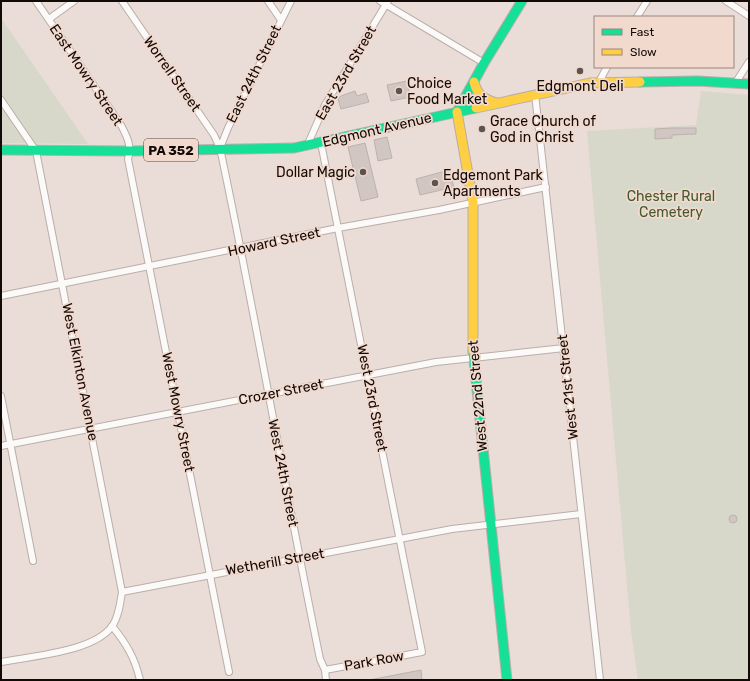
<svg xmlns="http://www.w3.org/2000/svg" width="750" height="681" font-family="Rubik,sans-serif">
	<rect width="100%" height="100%" fill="#eadcd6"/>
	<g fill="#d8d8ca">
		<path d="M 1,18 L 88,144 L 1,143 Z"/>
		<path d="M 701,91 L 749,95 L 749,680 L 638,680 L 631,631 L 587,131 L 696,125 Z"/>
	</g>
	<g fill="#d1c6c1" stroke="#bcb2ad">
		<path d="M 407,81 L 410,97 L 391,101 L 387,85 Z"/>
		<path d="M 355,91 L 357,96 L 366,93 L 369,102 L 341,109 L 338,99 L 341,96 Z"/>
		<path d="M 672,128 L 696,128 L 696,134 L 672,135 L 672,138 L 655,139 L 655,129 Z"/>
		<path d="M 387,137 L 392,158 L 378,161 L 374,140 Z"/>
		<path d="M 365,143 L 378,197 L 361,201 L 348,147 Z"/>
		<path d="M 449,170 L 454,187 L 420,195 L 416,179 Z"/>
		<circle cx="733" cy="519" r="4"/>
		<path d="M 421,670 L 422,680 L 369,680 Z"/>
	</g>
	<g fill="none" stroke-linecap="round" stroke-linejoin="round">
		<defs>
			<g id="street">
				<path d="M 36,1 L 121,125 C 127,137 132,145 128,159 L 229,672"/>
				<path d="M 122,1 L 214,135 L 220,148 C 256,318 285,489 320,659 L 325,670 L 326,680"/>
				<path d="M 268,1 L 281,20"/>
				<path d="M 380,1 L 484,63"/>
				<path d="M 726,1 L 749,16"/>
				<path d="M 637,17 L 647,1"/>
				<path d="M 49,19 L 74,1"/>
				<path d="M 599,82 L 607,67"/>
				<path d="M 736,82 L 749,62"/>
				<path d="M 535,94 L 600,680"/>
				<path d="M 1,100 L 36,151 L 122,592"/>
				<path d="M 321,143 L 422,652 L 325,670"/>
				<path d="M 307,146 L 325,105 L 388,1"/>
				<path d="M 220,148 L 228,128 L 291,1"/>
				<path d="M 1,296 L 338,228 L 439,210 L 546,187"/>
				<path d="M 1,396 L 33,561"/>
				<path d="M 1,446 L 436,362 L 564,348"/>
				<path d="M 112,626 C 126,643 135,658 140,680"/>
				<path d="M 1,662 C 32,656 95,652 113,625 C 119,615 120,604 122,592 L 452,529 L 581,514"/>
			</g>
			<g id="fast">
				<path d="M 640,82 L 698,81 L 749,84"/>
				<path d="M 457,112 L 484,63 L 522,1"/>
				<path d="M 1,150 L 130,151 L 294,148 L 476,108"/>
				<path d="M 473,351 L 507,680"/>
			</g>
			<g id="slow">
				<path d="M 474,82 C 477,95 484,99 496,103"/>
				<path d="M 476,108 L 590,83 L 640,82"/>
				<path d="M 457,112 L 473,202 L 473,351"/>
			</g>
		</defs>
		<use href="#street" stroke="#b9aeaa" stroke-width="8"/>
		<use href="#fast" stroke="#b9aeaa" stroke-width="11"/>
		<use href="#slow" stroke="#b9aeaa" stroke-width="11"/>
		<use href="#street" stroke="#fcfaf9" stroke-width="6"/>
		<use href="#fast" stroke="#16e098" stroke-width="9"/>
		<use href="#slow" stroke="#ffcf43" stroke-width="9"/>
	</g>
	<g fill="#5e544f" stroke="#f2d9ce" stroke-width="1.5">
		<circle cx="580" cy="71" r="4"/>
		<circle cx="399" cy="91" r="4"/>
		<circle cx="482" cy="129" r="4"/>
		<circle cx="363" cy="172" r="4"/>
		<circle cx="435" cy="183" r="4"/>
	</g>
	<g text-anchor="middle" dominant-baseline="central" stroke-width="3.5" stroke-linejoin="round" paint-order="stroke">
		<rect fill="#f2d9ce" stroke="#554843" stroke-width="1" x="144" y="139" width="54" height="22" rx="3"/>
		<g font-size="13" font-weight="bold" fill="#120a07">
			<text x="171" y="150">PA 352</text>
		</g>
		<g font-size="14" fill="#120a07" stroke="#f2d9ce">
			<text transform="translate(346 73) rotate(-60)">East 23rd Street</text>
			<text transform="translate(172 74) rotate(55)">Worrell Street</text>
			<text transform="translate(254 74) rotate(-64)">East 24th Street</text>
			<text transform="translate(86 75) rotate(56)">East Mowry Street</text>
			<text transform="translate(377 130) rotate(-13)">Edgmont Avenue</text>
			<text transform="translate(274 242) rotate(-12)">Howard Street</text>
			<text transform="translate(80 372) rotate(79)">West Elkinton Avenue</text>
			<text transform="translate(568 387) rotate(-96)">West 21st Street</text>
			<text transform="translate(281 392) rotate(-11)">Crozer Street</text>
			<text transform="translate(478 396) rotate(-95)">West 22nd Street</text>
			<text transform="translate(372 398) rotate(79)">West 23rd Street</text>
			<text transform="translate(178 412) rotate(79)">West Mowry Street</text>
			<text transform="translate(283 473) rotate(79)">West 24th Street</text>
			<text transform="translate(275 562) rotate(-10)">Wetherill Street</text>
			<text transform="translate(374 661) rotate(-10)">Park Row</text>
		</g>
		<g font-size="14" fill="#120a07" stroke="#f2d9ce" text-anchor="start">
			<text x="407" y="83">Choice<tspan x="407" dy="16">Food Market</tspan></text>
			<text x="580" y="86" text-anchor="middle">Edgmont Deli</text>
			<text x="490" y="121">Grace Church of<tspan x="490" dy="16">God in Christ</tspan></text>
			<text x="355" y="172" text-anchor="end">Dollar Magic</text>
			<text x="443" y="175">Edgemont Park<tspan x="443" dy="16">Apartments</tspan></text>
		</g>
		<g font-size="14" fill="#405b2d" stroke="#f2d9ce">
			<text x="671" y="196">Chester Rural<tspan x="671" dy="16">Cemetery</tspan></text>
		</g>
	</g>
	<rect width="750" height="681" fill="none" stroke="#120a07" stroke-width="4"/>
	<rect x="594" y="16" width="140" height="52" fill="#f2d9ce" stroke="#98867e"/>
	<rect x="602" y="29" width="20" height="6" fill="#16e098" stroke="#98867e"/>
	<text x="630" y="36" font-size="12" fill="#120a07">Fast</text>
	<rect x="602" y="49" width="20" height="6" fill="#ffcf43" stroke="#98867e"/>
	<text x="630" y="56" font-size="12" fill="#120a07">Slow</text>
</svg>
